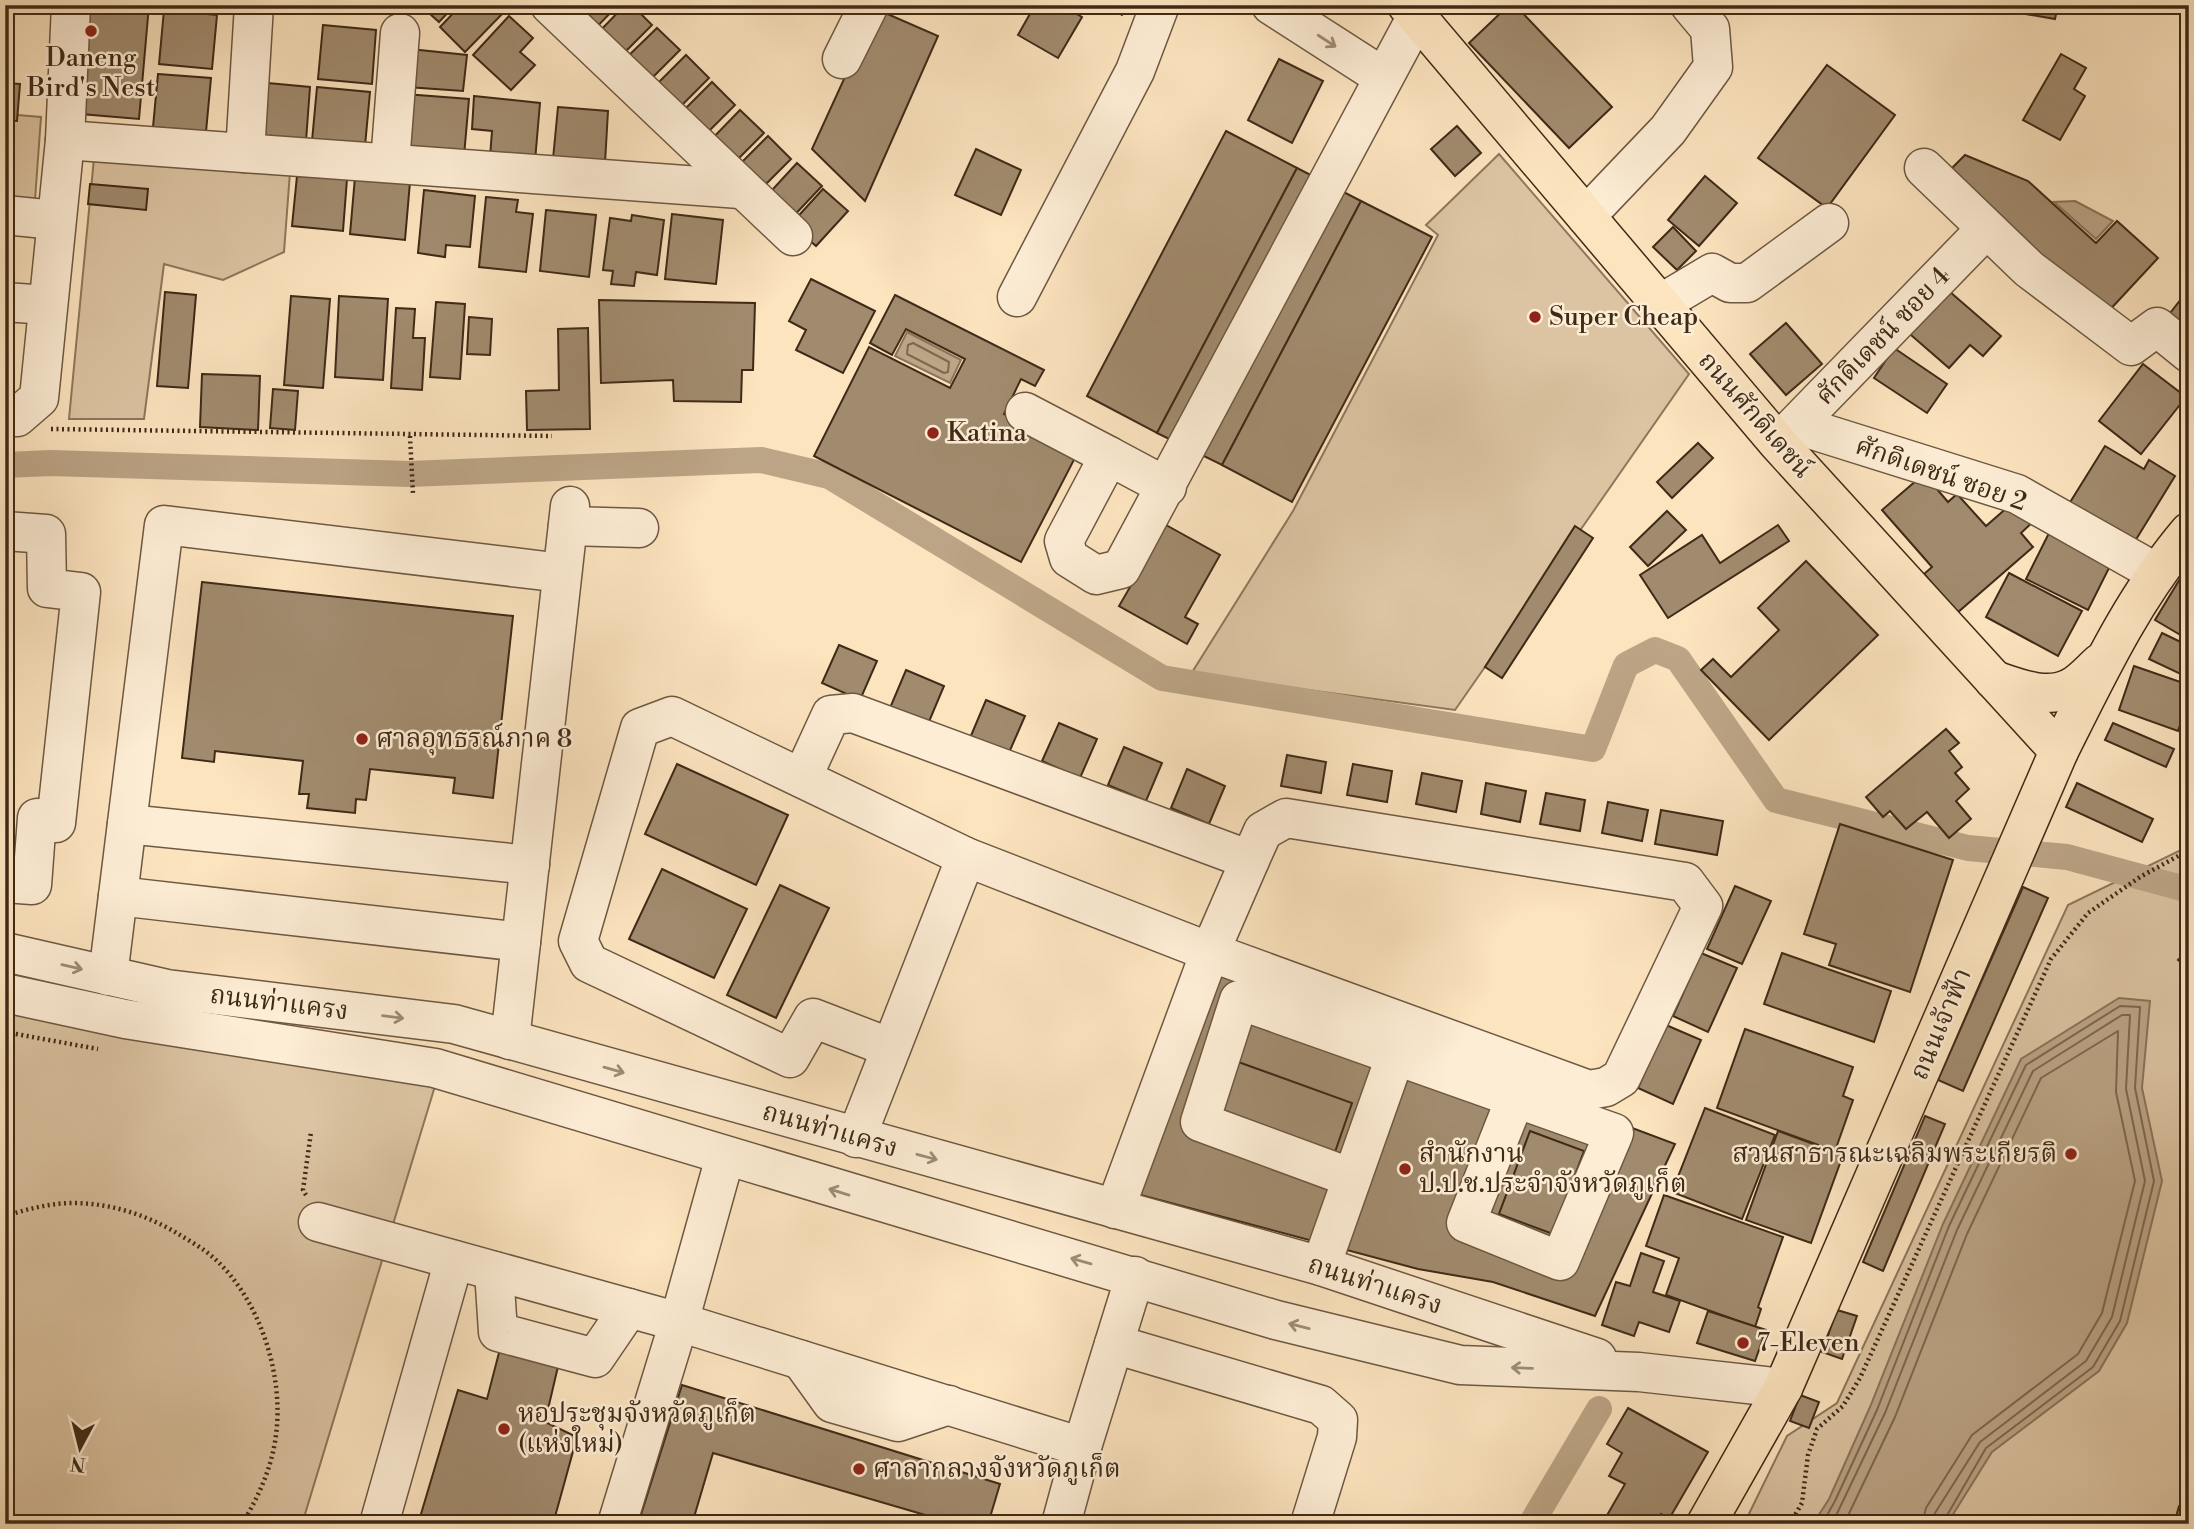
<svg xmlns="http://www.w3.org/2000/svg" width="2194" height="1529" font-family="'Libre Bodoni','Noto Serif Thai',serif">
	<rect width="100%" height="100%" fill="#fce4bf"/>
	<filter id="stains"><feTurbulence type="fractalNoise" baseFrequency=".00286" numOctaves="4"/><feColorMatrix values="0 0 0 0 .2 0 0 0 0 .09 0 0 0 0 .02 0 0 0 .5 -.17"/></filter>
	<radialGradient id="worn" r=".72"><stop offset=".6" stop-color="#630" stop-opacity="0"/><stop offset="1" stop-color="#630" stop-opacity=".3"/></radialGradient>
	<g fill="#dcc4a2" stroke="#8e775c" stroke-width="2">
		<path d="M 5,114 L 41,117 L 35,200 L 5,198 Z"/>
		<path d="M 1499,154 L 1689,374 L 1455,710 L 1191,674 L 1293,511 L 1438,235 L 1426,225 Z"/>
		<path d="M 94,158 L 290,172 L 284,252 L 223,280 L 164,264 L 144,419 L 69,419 Z"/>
		<path d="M 2189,846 L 2189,1524 L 1744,1524 L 1787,1436 L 1837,1403 L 2068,905 Z"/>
		<path d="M 5,1009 L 435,1086 L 302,1524 L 5,1524 Z"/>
	</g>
	<g fill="#bca586" stroke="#8a745a" stroke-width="2">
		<path d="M 2075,201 L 2113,221 L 2096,239 L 2054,202 Z"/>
		<path d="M 907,332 L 961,360 L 950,383 L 895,356 Z"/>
		<path d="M 2119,998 L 2150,1001 L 2142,1088 L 2162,1181 L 2127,1323 L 2099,1371 L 1992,1452 L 1947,1524 L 1813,1524 L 1829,1499 L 1870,1407 L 1943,1224 L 2021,1059 Z"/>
	</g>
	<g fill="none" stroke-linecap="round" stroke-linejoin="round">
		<g stroke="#7e684e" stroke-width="2">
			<path d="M 913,343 L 949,362 L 948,372 L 944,373 L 907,354 L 908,345 Z"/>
			<path d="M 1822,1524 L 1835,1501 L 1877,1410 L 1949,1226 L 2026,1065 L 2120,1006 L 2140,1007 L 2135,1088 L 2154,1181 L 2120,1321 L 2093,1367 L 1986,1448 L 1942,1524"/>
			<path d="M 1832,1524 L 1885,1413 L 1957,1230 L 2033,1071 L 2122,1015 L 2130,1015 L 2126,1089 L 2145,1181 L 2112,1317 L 2086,1361 L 1980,1442 L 1935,1513 L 1933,1524"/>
			<path d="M 1844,1524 L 1895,1417 L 1967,1234 L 2041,1078 L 2118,1031 L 2116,1092 L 2135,1181 L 2102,1313 L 2078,1354 L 1972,1435 L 1926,1508 L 1922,1524"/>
		</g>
		<g stroke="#bca586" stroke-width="26">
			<path d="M 5,465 L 51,463 L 409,474 L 761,460 L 829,476 L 1162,678 L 1593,749 L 1626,665 L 1655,650 L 1678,659 L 1776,800 L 1968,848 L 2067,857 L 2189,890"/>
			<path d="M 1531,1524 L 1599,1409"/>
		</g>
	</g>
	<g fill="#a18b6e" stroke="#3f2a17" stroke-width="2">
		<path d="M 90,5 L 149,5 L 139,119 L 81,114 Z"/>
		<path d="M 173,5 L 216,5 L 216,9 Z"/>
		<path d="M 420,5 L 455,5 L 439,22 Z"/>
		<path d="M 461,5 L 499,5 L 505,11 L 465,52 L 440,27 Z"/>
		<path d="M 573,5 L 618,5 L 591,33 Z"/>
		<path d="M 625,5 L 632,5 L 652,25 L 617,60 L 594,37 Z"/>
		<path d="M 1035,5 L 1061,5 L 1082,17 L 1058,58 L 1018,35 Z"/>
		<path d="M 1103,5 L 1127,5 L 1122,15 Z"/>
		<path d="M 1509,5 L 1515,5 L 1612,107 L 1569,148 L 1469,43 Z"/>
		<path d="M 2003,5 L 2058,5 L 2055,19 L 2002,10 Z"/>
		<path d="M 876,9 L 938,36 L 865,201 L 812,149 Z"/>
		<path d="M 164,10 L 217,15 L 212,69 L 159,64 Z"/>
		<path d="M 509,16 L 533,38 L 520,52 L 535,65 L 511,90 L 473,55 Z"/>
		<path d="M 323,25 L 376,30 L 372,84 L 318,79 Z"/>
		<path d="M 657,28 L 680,50 L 645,85 L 622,62 Z"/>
		<path d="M 410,49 L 467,55 L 463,91 L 407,87 Z"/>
		<path d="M 2061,54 L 2086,68 L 2074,89 L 2085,96 L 2060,140 L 2023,120 Z"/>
		<path d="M 686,55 L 709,78 L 674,113 L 651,90 Z"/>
		<path d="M 1279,59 L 1323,81 L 1292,143 L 1248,120 Z"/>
		<path d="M 1827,65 L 1895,115 L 1827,208 L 1758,158 Z"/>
		<path d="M 158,74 L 211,78 L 206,132 L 153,127 Z"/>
		<path d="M 257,82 L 310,87 L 306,141 L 252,136 Z"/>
		<path d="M 712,82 L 735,105 L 700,140 L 677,117 Z"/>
		<path d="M 5,83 L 20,84 L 17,121 L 5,120 Z"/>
		<path d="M 317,87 L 370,92 L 365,146 L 312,141 Z"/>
		<path d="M 405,94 L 469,99 L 464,156 L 407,150 Z"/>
		<path d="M 474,96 L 540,103 L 535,161 L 490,157 L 492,131 L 472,129 Z"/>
		<path d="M 558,107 L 608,111 L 605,163 L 553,159 Z"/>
		<path d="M 740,110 L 764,133 L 729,168 L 706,145 Z"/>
		<path d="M 1457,126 L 1481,153 L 1455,176 L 1431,149 Z"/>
		<path d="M 1226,131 L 1297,168 L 1157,433 L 1087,396 Z"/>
		<path d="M 768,136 L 791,159 L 756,194 L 733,171 Z"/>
		<path d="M 976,149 L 1021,170 L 1001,215 L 955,195 Z"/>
		<path d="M 1965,155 L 2028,181 L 2096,243 L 2117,221 L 2158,258 L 2105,315 L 1949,171 Z"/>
		<path d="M 797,163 L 822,186 L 786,224 L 762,201 Z"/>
		<path d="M 1297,168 L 1361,201 L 1222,465 L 1157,433 Z"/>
		<path d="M 297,176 L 347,179 L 343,231 L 292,226 Z"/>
		<path d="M 1705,176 L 1737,203 L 1699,246 L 1668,220 Z"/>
		<path d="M 355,177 L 410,182 L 405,240 L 350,234 Z"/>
		<path d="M 90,184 L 148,189 L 146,210 L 88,204 Z"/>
		<path d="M 823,189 L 848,211 L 816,246 L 791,224 Z"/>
		<path d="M 424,190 L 475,196 L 470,247 L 446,245 L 445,257 L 418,253 Z"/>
		<path d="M 486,197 L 518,200 L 516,212 L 533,214 L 526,272 L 479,267 Z"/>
		<path d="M 1361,201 L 1432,237 L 1292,502 L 1222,465 Z"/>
		<path d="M 546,210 L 596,215 L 589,277 L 540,271 Z"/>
		<path d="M 672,214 L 723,220 L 716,284 L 665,279 Z"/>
		<path d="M 632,215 L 664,220 L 657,275 L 636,272 L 634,286 L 611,284 L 613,271 L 603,270 L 610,218 L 631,221 Z"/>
		<path d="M 1673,227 L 1696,251 L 1677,270 L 1653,247 Z"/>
		<path d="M 811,279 L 875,311 L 843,373 L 796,350 L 806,330 L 789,321 Z"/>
		<path d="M 1942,285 L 2001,336 L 1983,356 L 1970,345 L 1949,368 L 1904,329 Z"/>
		<path d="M 2189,289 L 2189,334 L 2167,317 Z"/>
		<path d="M 165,292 L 196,295 L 188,388 L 157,386 Z"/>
		<path d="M 895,295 L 1044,370 L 1035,386 L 1021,379 L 1004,414 L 1078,452 L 1021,562 L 814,456 L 869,347 L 950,388 L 965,359 L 906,329 L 892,355 L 870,343 Z"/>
		<path d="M 291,296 L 330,299 L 323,388 L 284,385 Z"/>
		<path d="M 339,296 L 388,299 L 383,380 L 335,377 Z"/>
		<path d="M 599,300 L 755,303 L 753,370 L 742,370 L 741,402 L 674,401 L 673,380 L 601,383 Z"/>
		<path d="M 436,302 L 465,304 L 460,379 L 430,377 Z"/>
		<path d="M 396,308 L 415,309 L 413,338 L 425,338 L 422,390 L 391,388 Z"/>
		<path d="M 469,317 L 492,319 L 490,355 L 467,354 Z"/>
		<path d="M 1786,323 L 1822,364 L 1786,395 L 1750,354 Z"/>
		<path d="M 588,328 L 590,429 L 527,430 L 526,391 L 559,390 L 558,329 Z"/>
		<path d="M 1894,348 L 1947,384 L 1927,413 L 1874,378 Z"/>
		<path d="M 2143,364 L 2186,397 L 2141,454 L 2099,421 Z"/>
		<path d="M 202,374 L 260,376 L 258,430 L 200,427 Z"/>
		<path d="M 273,389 L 298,391 L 295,430 L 270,428 Z"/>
		<path d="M 1698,443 L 1713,458 L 1672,498 L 1657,482 Z"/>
		<path d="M 2105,446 L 2144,469 L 2149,460 L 2175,476 L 2129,551 L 2064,512 Z"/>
		<path d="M 1924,474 L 1948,502 L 1957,494 L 1986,526 L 2017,499 L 2035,520 L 2021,533 L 2033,547 L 1957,613 L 1924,574 L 1932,567 L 1882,510 Z"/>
		<path d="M 1667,511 L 1686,530 L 1648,566 L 1630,547 Z"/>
		<path d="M 1166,525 L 1220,555 L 1185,617 L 1198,624 L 1187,644 L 1119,606 Z"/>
		<path d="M 1778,525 L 1789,541 L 1668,618 L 1640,575 L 1702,535 L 1720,563 Z"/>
		<path d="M 1575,526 L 1593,538 L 1502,678 L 1485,667 Z"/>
		<path d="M 2051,529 L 2113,560 L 2088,610 L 2026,579 Z"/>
		<path d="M 1806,561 L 1878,635 L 1769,740 L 1701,670 L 1713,659 L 1731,677 L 1779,630 L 1758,608 Z"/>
		<path d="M 2189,564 L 2189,640 L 2155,620 Z"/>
		<path d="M 2009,573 L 2082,611 L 2058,656 L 1986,617 Z"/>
		<path d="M 202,582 L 513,616 L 493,798 L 453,793 L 455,778 L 370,769 L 366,800 L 356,799 L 355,813 L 307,808 L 309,794 L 299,794 L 303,761 L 215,751 L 214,762 L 182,758 Z"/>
		<path d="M 2162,633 L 2189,646 L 2189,678 L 2149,659 Z"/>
		<path d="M 839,645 L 877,661 L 860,700 L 822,683 Z"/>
		<path d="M 2134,666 L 2189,685 L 2189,699 L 2178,731 L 2119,710 Z"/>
		<path d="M 906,670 L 944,686 L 928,724 L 890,708 Z"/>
		<path d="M 986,700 L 1025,716 L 1008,755 L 970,738 Z"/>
		<path d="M 1059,723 L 1097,739 L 1080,778 L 1042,761 Z"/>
		<path d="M 2113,723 L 2174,749 L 2166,767 L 2105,740 Z"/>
		<path d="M 1946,729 L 1959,743 L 1949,751 L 1962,767 L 1955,773 L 1969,789 L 1956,801 L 1971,819 L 1949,838 L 1927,812 L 1906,829 L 1890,811 L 1883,817 L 1866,797 Z"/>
		<path d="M 1124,747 L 1162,763 L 1146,801 L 1108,785 Z"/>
		<path d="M 1287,755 L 1326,762 L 1321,793 L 1281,786 Z"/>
		<path d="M 677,764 L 788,815 L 756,885 L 645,834 Z"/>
		<path d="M 1353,764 L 1392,771 L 1387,802 L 1347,795 Z"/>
		<path d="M 1187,769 L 1225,786 L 1209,824 L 1171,808 Z"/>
		<path d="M 1422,773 L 1462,781 L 1456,812 L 1416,804 Z"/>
		<path d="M 1486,783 L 1526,791 L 1520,822 L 1481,814 Z"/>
		<path d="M 2077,783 L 2153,819 L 2142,842 L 2066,807 Z"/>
		<path d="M 1546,793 L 1585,800 L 1580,831 L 1540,824 Z"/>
		<path d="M 1608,802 L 1648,810 L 1642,841 L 1602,833 Z"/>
		<path d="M 1661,810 L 1723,821 L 1717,855 L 1655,844 Z"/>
		<path d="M 1840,824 L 1953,860 L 1910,992 L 1829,965 L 1836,944 L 1804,934 Z"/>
		<path d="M 662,869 L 747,909 L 714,978 L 629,939 Z"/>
		<path d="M 780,885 L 829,908 L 776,1018 L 727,995 Z"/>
		<path d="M 1735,886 L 1771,901 L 1742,964 L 1707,949 Z"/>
		<path d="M 2023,887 L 2048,898 L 1963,1091 L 1938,1080 Z"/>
		<path d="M 2189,949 L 2189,969 L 2178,960 Z"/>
		<path d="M 1701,953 L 1737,968 L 1708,1032 L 1673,1016 Z"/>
		<path d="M 1782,953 L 1891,991 L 1874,1042 L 1764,1004 Z"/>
		<path d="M 1219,973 L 1675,1144 L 1595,1316 L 1493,1282 L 1418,1269 L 1137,1194 Z"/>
		<path d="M 1666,1025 L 1701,1040 L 1673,1104 L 1638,1088 Z"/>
		<path d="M 1745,1029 L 1853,1067 L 1843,1096 L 1853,1100 L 1835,1151 L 1717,1108 Z"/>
		<path d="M 1230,1059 L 1352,1103 L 1335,1152 L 1212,1109 Z"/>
		<path d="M 1705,1108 L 1775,1135 L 1742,1219 L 1672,1192 Z"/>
		<path d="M 1925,1116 L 1945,1124 L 1883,1271 L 1863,1262 Z"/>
		<path d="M 1530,1131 L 1584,1151 L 1553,1234 L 1499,1214 Z"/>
		<path d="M 1778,1131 L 1843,1155 L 1811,1243 L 1746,1220 Z"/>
		<path d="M 1664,1195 L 1783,1237 L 1758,1307 L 1761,1309 L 1755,1327 L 1666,1295 L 1679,1258 L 1646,1246 Z"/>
		<path d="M 1641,1253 L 1664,1261 L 1653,1292 L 1680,1301 L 1669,1332 L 1639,1322 L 1634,1336 L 1602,1325 L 1616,1282 L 1630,1286 Z"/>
		<path d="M 1837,1310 L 1857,1316 L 1842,1359 L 1822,1352 Z"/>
		<path d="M 1708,1311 L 1766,1330 L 1755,1361 L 1697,1343 Z"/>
		<path d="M 501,1345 L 560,1358 L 545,1422 L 577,1437 L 553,1524 L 418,1524 L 458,1390 L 487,1399 Z"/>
		<path d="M 682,1385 L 1000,1484 L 988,1524 L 930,1524 L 932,1517 L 713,1453 L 692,1524 L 638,1524 Z"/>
		<path d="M 1800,1395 L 1819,1402 L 1809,1428 L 1790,1421 Z"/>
		<path d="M 1628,1408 L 1708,1452 L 1669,1519 L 1661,1514 L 1656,1524 L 1602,1524 L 1625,1484 L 1609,1476 L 1622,1453 L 1607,1444 Z"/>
		<path d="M 2189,1504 L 2189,1524 L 2174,1524 L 2179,1506 Z"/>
	</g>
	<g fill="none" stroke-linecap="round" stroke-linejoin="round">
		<defs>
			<g id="minor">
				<path d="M 550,5 L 793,236"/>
				<path d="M 1271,5 L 1383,77"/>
				<path d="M 842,59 L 869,5"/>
				<path d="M 65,140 L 740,189"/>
				<path d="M 245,153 L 254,5"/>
				<path d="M 390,163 L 400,33"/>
				<path d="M 1924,168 L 2029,269 L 2131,346 L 2157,327 L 2189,353"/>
				<path d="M 5,215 L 55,220"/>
				<path d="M 1586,216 L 1668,130 L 1713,67 L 1710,29 L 1690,5"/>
				<path d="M 1017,297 L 1135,71 L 1160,5"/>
				<path d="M 5,302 L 47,305"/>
				<path d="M 1660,304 L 1712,273 L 1730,283 L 1747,283 L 1829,223"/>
				<path d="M 1025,412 L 1109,456"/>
				<path d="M 5,417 L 17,417 L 39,398 L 65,140 L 71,5"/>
				<path d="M 1797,425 L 2017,494 L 2155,572"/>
				<path d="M 1782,439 L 1986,229"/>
				<path d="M 1167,487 L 1109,456 L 1064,541 L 1069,558 L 1096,575 L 1121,569 L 1417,16"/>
				<path d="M 568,526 L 639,528"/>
				<path d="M 5,531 L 46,534 L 47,588 L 81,592 L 56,823 L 37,818 L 32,885 L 5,883"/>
				<path d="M 802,778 L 831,715 L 853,713 L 1250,860"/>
				<path d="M 127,824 L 530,865"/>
				<path d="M 118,896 L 521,942"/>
				<path d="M 5,952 L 167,989 L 454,1024 L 1321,1266 L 1597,1358"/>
				<path d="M 108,976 L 164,525 L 562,573"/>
				<path d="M 5,993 L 125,1019 L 435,1068 L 1276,1320 L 1460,1365 L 1639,1372 L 1783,1388"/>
				<path d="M 510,1040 L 570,506"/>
				<path d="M 891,1048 L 813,1018 L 790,1058 L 589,963 L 578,941 L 640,728 L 672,716 L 966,857 L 1210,952 L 1589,1090 L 1606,1087 L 1621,1078 L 1703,906 L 1685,882 L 1286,818 L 1263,831 L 1250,860 L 1210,952 L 1115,1209"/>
				<path d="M 856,1138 L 966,857"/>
				<path d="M 725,1157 L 679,1322 L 1082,1447 L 1135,1276"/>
				<path d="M 1352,1178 L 1200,1122 L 1239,1000 L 1614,1133 L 1560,1261 L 1466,1223 L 1515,1099"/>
				<path d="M 318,1222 L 679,1322 L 617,1524"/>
				<path d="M 1321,1266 L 1395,1057"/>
				<path d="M 494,1271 L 498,1332 L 595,1358 L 629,1308"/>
				<path d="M 1114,1344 L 1321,1405 L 1338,1420 L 1337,1437 L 1310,1524"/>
				<path d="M 801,1360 L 832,1403 L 898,1422 L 949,1405"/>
				<path d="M 379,1524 L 454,1260"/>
				<path d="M 1061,1524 L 1082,1447"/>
			</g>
			<g id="major">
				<path d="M 1407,5 L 1778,443 L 2059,751"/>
				<path d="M 1994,680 C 2018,688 2046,700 2070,688 C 2081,683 2091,671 2100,663"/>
				<path d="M 1706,1524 L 1783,1388 L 2059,751 C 2098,673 2133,598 2189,532"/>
			</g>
		</defs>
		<use href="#minor" stroke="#6e5841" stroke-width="41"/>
		<use href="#major" stroke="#3f2a17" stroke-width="41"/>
		<g stroke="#3f2a17" stroke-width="4.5" stroke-dasharray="2 3.5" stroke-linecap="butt">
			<path d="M 51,429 L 552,436"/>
			<path d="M 410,436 L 413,494"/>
			<path d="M 5,1032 L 98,1049"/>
			<path d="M 306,1195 L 303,1190 L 311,1132"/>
			<path d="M 5,1216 C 28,1209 50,1203 73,1203 C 109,1203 144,1214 175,1232 C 188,1240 203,1248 215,1259 C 260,1300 284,1375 276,1435 C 272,1467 259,1496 242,1524"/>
			<path d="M 1790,1524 L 1802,1503 L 1808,1455 L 1817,1429 L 1843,1406 L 1860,1378 L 2051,959 L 2088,913 L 2140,877 L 2189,850"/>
		</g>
		<use href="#minor" stroke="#fdedd5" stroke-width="38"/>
		<use href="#major" stroke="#fce4bf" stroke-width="38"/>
	</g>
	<defs><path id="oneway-shaft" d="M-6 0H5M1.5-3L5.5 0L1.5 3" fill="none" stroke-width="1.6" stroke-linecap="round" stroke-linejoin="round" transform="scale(1.75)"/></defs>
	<g stroke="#9e8c76">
		<use href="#oneway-shaft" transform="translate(1327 41) rotate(33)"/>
		<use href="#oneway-shaft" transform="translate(72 967) rotate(13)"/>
		<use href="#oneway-shaft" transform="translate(393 1017) rotate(7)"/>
		<use href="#oneway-shaft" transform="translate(614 1070) rotate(16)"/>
		<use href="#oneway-shaft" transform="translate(927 1157) rotate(15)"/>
		<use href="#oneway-shaft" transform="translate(839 1192) rotate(-163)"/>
		<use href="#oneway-shaft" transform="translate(1081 1261) rotate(-164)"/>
		<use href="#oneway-shaft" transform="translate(1299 1326) rotate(-166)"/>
		<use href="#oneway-shaft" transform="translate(1522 1368) rotate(-178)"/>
	</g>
	<g fill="#8f2418" stroke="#fdedd5" stroke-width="2.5">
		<circle cx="91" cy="31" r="7"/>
		<circle cx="1535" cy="317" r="7"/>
		<circle cx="933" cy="433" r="7"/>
		<circle cx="362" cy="739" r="7"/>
		<circle cx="2071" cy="1154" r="7"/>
		<circle cx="1405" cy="1169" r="7"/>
		<circle cx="1743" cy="1343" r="7"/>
		<circle cx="504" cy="1429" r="7"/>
		<circle cx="859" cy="1469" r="7"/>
	</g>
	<g text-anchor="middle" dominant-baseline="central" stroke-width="5" stroke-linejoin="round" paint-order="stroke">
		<g font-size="26" fill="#3f2a17" stroke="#fdedd5" text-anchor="start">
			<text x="91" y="58" text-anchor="middle">Daneng<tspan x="91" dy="30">Bird's Nest</tspan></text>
			<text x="1549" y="317">Super Cheap</text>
			<text x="947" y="433">Katina</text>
			<text x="376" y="739">ศาลอุทธรณ์ภาค 8</text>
			<text x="1419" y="1154">สำนักงาน<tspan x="1419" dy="30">ป.ป.ช.ประจำจังหวัดภูเก็ต</tspan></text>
			<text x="2057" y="1154" text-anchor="end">สวนสาธารณะเฉลิมพระเกียรติ</text>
			<text x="1757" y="1343">7-Eleven</text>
			<text x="518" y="1414">หอประชุมจังหวัดภูเก็ต<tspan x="518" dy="30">(แห่งใหม่)</tspan></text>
			<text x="873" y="1469">ศาลากลางจังหวัดภูเก็ต</text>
		</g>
		<g font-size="26" fill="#3f2a17" stroke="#fdedd5">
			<text transform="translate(1883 336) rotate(-46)">ศักดิเดชน์ ซอย 4</text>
			<text transform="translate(1755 415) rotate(49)">ถนนศักดิเดชน์</text>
			<text transform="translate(1941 474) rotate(19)">ศักดิเดชน์ ซอย 2</text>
			<text transform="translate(279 1003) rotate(7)">ถนนท่าแครง</text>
			<text transform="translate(1941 1024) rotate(-67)">ถนนเจ้าฟ้า</text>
			<text transform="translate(830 1130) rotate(16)">ถนนท่าแครง</text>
			<text transform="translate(1375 1285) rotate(18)">ถนนท่าแครง</text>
		</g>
	</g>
	<rect width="2194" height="1529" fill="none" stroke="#fce4bf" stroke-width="28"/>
	<rect x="7" y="7" width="2180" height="1515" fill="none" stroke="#3f2a17" stroke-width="3.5"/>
	<rect x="14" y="14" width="2166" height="1501" fill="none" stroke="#3f2a17" stroke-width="2"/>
	<g transform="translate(80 1448) rotate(187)" stroke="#fdedd5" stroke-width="5" paint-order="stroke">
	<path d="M0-5L12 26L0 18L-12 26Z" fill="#3f2a17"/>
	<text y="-10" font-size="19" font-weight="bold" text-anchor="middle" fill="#3f2a17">N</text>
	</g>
	<rect width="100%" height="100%" filter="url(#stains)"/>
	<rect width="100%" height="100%" fill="url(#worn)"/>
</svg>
